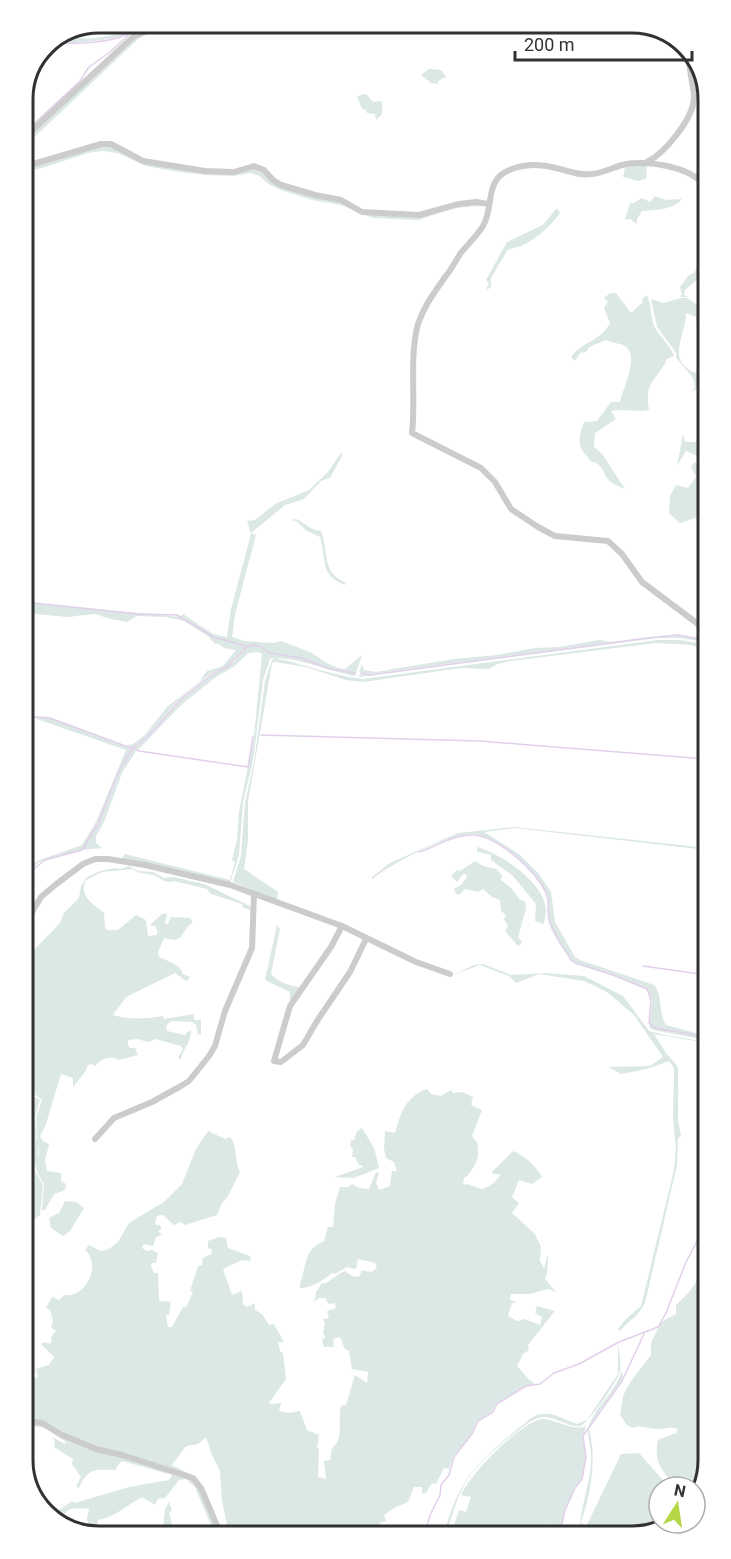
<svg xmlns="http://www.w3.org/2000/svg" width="731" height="1559" font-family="Roboto,sans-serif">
	<rect width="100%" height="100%" fill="#fff"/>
	<g fill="#dbe8e5">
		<path d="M 145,23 L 149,23 C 141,26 127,36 119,37 C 97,41 76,44 53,42 C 71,34 78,40 95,38 C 114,37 128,29 145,23 Z"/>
		<path d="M 166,23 L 174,23 L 139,38 L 23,148 L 23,141 L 143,32 Z"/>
		<path d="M 429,69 L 441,70 L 446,77 L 438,81 L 438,84 L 431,83 L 421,75 Z"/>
		<path d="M 366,94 L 373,102 L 380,101 L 382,103 L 382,114 L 376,120 L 375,114 L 367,113 L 366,110 L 362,109 L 357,96 Z"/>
		<path d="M 110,145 L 129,156 L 205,173 L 253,167 L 263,171 L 272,181 L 340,202 L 362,213 L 419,216 L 445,208 L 479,205 L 481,206 L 454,208 L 418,220 L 373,218 L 341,205 L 312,200 L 281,190 L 270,185 L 259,176 L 250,173 L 234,176 L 205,175 L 173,171 L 146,166 L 118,153 L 102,151 L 88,153 L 42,168 L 23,172 L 23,168 L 87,150 Z"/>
		<path d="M 647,164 L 646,179 L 638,181 L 623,177 L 625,167 Z"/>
		<path d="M 655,196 L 666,200 L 682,199 C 674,210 654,210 642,211 L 637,219 L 637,224 L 630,219 L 625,220 L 630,203 L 634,203 L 642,198 L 650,202 Z"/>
		<path d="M 557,208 L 560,213 C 550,227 536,239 521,246 C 515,248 512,247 507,251 L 491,278 L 491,287 L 487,290 L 487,287 L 489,283 L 486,280 L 507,242 L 543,225 Z"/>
		<path d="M 705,252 L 705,263 L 698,279 L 685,290 L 684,295 L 688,297 L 680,297 L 682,294 L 680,287 L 689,275 L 694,273 Z"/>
		<path d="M 610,293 L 616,293 L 631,313 L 643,302 L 642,299 L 647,295 C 652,306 650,317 655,328 C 661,338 670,345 674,356 L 667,359 C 657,382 644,379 649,410 C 638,413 624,408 611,411 L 616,419 L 595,433 L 594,447 L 603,455 L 625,489 C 620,487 615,485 611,482 C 602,475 605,464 590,461 C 589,458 586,455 584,453 C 576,443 581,431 584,422 L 597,421 L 611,402 L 620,402 C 623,388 640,356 625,346 C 619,343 612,343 606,340 L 589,347 L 586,352 L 580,353 L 575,361 L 571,357 C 584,340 599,343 610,323 L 604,308 L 608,302 L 604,298 Z"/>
		<path d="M 681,298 L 687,298 L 696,304 L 705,306 L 705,344 L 698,337 L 696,317 L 686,313 C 686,337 662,365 703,375 L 701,385 L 692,392 L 695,387 L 693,378 L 677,359 L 675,351 L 657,327 L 651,299 L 663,303 Z"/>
		<path d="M 683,434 L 685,442 L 697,442 L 702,437 L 705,437 L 705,459 L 686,451 L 677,466 Z"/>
		<path d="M 341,453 L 343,454 L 330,478 L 321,481 L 304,499 L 285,505 L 251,533 L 256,535 L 235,614 L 232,637 L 244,641 L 274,643 L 281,641 L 312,653 L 325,662 L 338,668 L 345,669 L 362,655 L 355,676 C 337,673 284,653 270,659 L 263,680 L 253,761 L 243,802 L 239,855 L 230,883 L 121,860 L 125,854 L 230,880 L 235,862 L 232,860 L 237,840 L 239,812 L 254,736 L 262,654 L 258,652 L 248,653 L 235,666 L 216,677 L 181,705 L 138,750 L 133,749 L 152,733 L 182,698 L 210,676 L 234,662 L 246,648 L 227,666 L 209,675 L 181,697 L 151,732 L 132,748 L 125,746 L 133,744 L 145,735 L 167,707 L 199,682 L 207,671 L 223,666 L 236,650 L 224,648 L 219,644 L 215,644 L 208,636 L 184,621 L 166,617 L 137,616 L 127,622 L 110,619 L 95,614 L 68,617 L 24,613 L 24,602 L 181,617 L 183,614 L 213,634 L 227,637 L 231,609 L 251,534 L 247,521 L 255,520 L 275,504 L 309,490 L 328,472 Z"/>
		<path d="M 695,462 L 705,467 L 706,517 L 701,516 L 680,523 L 669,513 L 670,496 L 676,485 L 688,488 L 696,477 L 691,466 Z"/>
		<path d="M 296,519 C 306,523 309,530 321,531 C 329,553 321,572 346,583 L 345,585 C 319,575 327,560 320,537 L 307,531 L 296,521 L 291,520 Z"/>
		<path d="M 678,636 L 706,640 L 706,642 L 679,638 L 658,638 L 359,677 L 360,674 L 370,675 L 647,638 Z"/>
		<path d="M 599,640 L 611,642 L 370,674 L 359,672 L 362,664 L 364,670 L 376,672 L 454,659 L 497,655 L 535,648 L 559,647 Z"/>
		<path d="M 658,640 L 679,640 L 706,644 L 706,650 L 691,645 L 656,643 L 511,661 L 497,664 L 489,669 L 461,668 L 363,682 L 346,680 L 306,667 L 276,662 L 272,663 L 248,802 L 248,841 L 244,869 L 278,892 L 277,900 L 233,882 L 241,856 L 245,802 L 254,762 L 265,681 L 272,660 L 275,658 C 305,664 333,676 363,679 Z"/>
		<path d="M 34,718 L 50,718 L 131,749 L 118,773 L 99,820 L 85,846 L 80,851 L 39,862 L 25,875 L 25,871 L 37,861 L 82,845 L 96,822 L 126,750 Z"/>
		<path d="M 132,750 L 136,751 L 122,773 L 104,822 L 96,836 L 96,843 L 102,848 L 82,850 L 98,825 L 119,773 Z"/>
		<path d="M 515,827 L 707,848 L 707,850 L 515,828 L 484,832 L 519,854 L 539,874 L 551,892 L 555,922 L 575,957 L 580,960 L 654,985 C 663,995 658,1013 666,1025 L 707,1036 L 707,1040 L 653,1030 L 649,1027 L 652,1000 L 647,989 L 613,975 L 575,963 L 571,960 C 564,948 552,933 549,919 C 547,910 551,901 546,892 C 535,871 497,834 472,834 C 450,834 389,864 373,879 L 371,878 L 390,863 L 458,833 Z"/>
		<path d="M 477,847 C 500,853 546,883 546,911 C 546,915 544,920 544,924 L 535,921 L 536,904 L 513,876 L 491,860 L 491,855 L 477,852 Z"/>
		<path d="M 475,861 L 483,866 L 496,869 L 502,875 L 501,880 L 512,889 L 520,900 L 525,901 L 526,908 L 518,938 L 522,941 L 520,945 L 518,946 L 505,931 L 508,926 L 504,919 L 506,915 L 501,911 L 500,900 L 492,897 L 483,889 L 478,892 L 465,889 L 459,895 L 456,894 L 454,889 L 461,885 L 467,877 L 466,874 L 462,875 L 457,882 L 451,876 L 457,870 L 460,871 Z"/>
		<path d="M 129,866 L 138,871 L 153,872 L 164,878 L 173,877 L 204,884 L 250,906 L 250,910 L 242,907 L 242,904 L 211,894 L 207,889 L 174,881 C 165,884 162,879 156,876 C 146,872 141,876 133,869 L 102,872 L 86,880 C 78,896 93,904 104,913 L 105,928 L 107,930 L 118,930 L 136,915 L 146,920 L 148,936 L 156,935 L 158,932 L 155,926 L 151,926 L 151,924 L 162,914 L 167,913 L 165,924 L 168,924 L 171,917 L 190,918 L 193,922 L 188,926 L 180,938 L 174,940 L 164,938 L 158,952 L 159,957 C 169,962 180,964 183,974 L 190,977 L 188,980 L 186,981 L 175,973 L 126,997 L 113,1015 C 129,1020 147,1019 163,1016 L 164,1019 L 194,1014 L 194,1020 L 201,1020 L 201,1035 L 198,1034 L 196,1025 L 192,1022 L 171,1021 L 166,1026 L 167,1031 L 185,1035 L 189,1031 L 191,1031 C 191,1044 182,1049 181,1060 L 178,1058 L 183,1049 L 181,1046 L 155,1039 L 148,1042 L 137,1039 L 128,1040 L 128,1045 L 130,1048 L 135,1048 L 138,1055 L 119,1060 C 112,1055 100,1059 95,1066 L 92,1064 L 88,1065 L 85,1072 L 73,1087 L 73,1078 L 61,1074 L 46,1124 L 40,1136 L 43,1141 L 49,1144 L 45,1160 L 47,1171 L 61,1173 L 61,1181 L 66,1184 L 65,1190 L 54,1194 L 45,1210 L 42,1210 L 44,1184 L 38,1174 L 35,1165 L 39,1155 L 36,1117 L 42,1100 L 34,1094 L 26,1095 L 25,1024 L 32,1010 L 33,986 L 31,976 L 34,970 L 33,951 L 60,923 L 64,913 L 79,898 L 81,886 L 87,877 L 100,871 L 115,868 L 120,869 Z"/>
		<path d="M 277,925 L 280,929 L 271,974 C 278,982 290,986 300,987 L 339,930 L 290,1005 L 290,992 L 265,980 Z"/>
		<path d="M 483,964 L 511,975 L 546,973 L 584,976 L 623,996 L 649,1031 L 665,1035 L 707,1042 L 707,1043 L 654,1034 L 666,1053 L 678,1067 L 678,1120 L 681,1135 L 678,1139 L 677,1165 L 645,1303 C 641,1313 628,1322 620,1331 L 618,1329 L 626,1319 L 641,1306 L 674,1170 L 676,1148 L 673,1118 L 674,1068 L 669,1061 L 647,1069 L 621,1074 L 609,1067 L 650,1066 L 663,1057 L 634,1015 L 607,992 L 584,981 L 539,974 L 516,983 L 509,976 L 480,965 L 453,975 L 474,965 Z"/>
		<path d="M 427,1089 L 431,1094 L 441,1096 L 451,1090 L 453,1093 L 462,1092 L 473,1097 L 471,1105 L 482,1110 L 472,1136 L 478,1144 C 477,1148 478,1151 478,1155 C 478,1161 470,1175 464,1178 L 463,1185 L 467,1184 L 481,1189 C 489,1188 497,1182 500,1174 L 493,1174 L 492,1172 L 513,1151 C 527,1158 534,1164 542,1177 L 532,1184 L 519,1180 L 512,1197 L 519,1203 L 512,1213 L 535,1234 L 541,1247 L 540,1261 L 544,1269 L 547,1256 L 548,1257 L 547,1274 L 545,1279 L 556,1292 L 548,1289 L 530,1294 L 511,1294 L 510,1300 L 517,1302 L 512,1303 L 508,1316 L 517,1321 L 525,1319 L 540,1325 L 542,1317 L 535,1313 L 537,1306 L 555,1311 L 528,1345 L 529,1350 L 523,1354 L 517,1366 C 524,1373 527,1379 535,1384 L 526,1386 L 497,1403 L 492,1411 L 477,1421 L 472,1433 L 453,1457 L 449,1469 L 444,1468 L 436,1484 L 432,1483 L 426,1493 L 422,1493 L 422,1487 L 414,1487 L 408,1502 L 394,1508 L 384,1515 L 386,1521 L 380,1523 L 379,1528 L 371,1534 L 229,1535 L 222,1501 L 220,1471 L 212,1455 L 206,1437 L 198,1444 L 186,1446 L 172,1465 L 193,1476 L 97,1447 L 67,1436 L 46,1423 L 27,1424 L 26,1373 L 36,1378 L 38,1376 L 35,1369 L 49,1365 L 54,1357 L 41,1344 L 44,1342 L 49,1344 L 52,1342 L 51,1337 L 56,1331 L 51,1327 L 53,1321 L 50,1310 L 46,1308 L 52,1297 L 59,1300 L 64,1295 C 84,1299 103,1266 85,1250 L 89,1245 L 101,1251 L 109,1249 L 118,1242 L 129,1223 L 164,1202 L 182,1184 L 196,1149 L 208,1131 L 225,1139 L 230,1137 C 238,1146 234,1161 240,1172 L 228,1196 L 222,1203 L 217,1215 L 185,1225 L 181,1222 L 174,1225 L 163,1215 L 157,1216 L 155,1224 L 161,1226 L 161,1229 L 158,1231 L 162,1235 L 156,1237 L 153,1246 L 144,1244 L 142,1248 L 147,1251 L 152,1250 L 158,1253 L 156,1263 L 152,1263 L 151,1266 L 154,1273 L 158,1273 L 159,1301 L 171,1302 L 169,1315 L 166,1315 L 168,1327 L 172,1327 L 183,1307 L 186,1307 L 193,1292 L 190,1291 L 198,1266 L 202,1265 L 203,1258 L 211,1254 L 212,1249 L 208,1248 L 208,1241 L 220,1237 L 226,1238 L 228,1248 L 250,1256 L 251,1261 L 242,1260 L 223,1269 L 232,1295 L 242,1291 L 243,1304 L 247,1307 L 255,1303 L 255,1310 L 262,1314 L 269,1325 L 274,1324 L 284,1342 L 278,1342 L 280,1351 L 283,1353 L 286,1379 L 269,1403 L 270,1404 L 281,1403 L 279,1411 L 289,1413 L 300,1411 L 307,1430 L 319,1435 L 317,1447 L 319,1449 L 318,1477 L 326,1479 L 324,1461 L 330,1460 L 332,1448 C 345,1438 337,1419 341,1406 L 346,1405 L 355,1375 L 367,1383 L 368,1372 L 352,1369 L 349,1351 L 345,1349 L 340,1337 L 333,1339 L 334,1347 L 324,1347 L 322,1340 L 325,1337 L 323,1332 L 325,1324 L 323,1318 L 327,1319 L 329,1318 L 327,1311 L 336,1308 L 335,1303 L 328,1304 L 326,1298 L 319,1298 L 314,1302 L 316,1292 L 322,1283 L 324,1284 C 332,1280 337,1274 345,1271 L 352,1276 L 359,1277 L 362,1270 L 372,1272 L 377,1267 L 375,1263 L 358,1259 L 356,1269 L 347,1267 L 335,1274 L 332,1273 C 324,1280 311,1288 300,1288 C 300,1281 302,1279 303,1273 C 308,1256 307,1249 324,1241 L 328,1227 L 333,1227 L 335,1204 L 340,1187 L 348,1187 L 352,1184 L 359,1188 L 369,1189 L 376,1172 L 379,1173 L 376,1183 L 379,1190 L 390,1186 L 392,1171 L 397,1171 L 394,1162 L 386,1158 L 384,1148 L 385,1131 L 395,1133 C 401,1113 405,1097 427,1089 Z"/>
		<path d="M 33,1096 L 40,1100 L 35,1117 L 37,1136 L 35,1139 L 26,1141 L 26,1097 Z"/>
		<path d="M 362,1128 L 374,1148 L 379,1168 L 354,1178 L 335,1177 L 363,1167 L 362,1165 L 359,1165 L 355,1157 L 352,1157 L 353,1149 L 350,1146 L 351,1140 L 354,1140 L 357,1131 Z"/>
		<path d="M 38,1138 L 38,1158 L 34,1169 L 43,1185 L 40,1215 L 33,1221 L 35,1217 L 26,1211 L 26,1142 Z"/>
		<path d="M 65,1201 L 76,1202 L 84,1208 L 70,1231 L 63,1236 L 51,1228 L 49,1218 L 59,1213 Z"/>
		<path d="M 708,1266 L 708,1460 L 695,1503 L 695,1487 L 674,1487 C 663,1468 653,1465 658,1440 L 676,1433 L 678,1429 C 671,1426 665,1429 658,1429 C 649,1429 641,1424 632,1428 L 626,1424 L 620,1415 L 623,1396 L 631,1381 L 651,1355 L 651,1343 L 661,1322 L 676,1314 L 676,1305 L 689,1292 Z"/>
		<path d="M 618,1343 C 619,1352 621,1362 620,1371 C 618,1381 588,1424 580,1426 C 562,1428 550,1407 528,1423 C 505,1441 476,1461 463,1487 C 455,1502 452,1521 444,1534 C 458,1482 474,1465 514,1432 C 522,1426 532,1415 541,1414 C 554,1412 565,1420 577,1424 L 587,1420 L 618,1374 Z"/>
		<path d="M 622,1371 L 623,1378 L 621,1381 L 600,1410 L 589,1429 C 597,1459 591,1493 581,1522 L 583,1524 L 582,1528 L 585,1529 L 621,1454 L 639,1453 L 669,1487 L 659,1487 L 659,1523 L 669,1523 L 657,1532 L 580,1533 C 579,1508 591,1484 591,1459 C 592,1447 585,1433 590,1423 C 598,1404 615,1392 622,1371 Z"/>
		<path d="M 541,1419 C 557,1419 572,1432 586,1426 L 583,1438 L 586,1457 L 582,1479 L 575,1487 L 571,1499 L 565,1510 L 559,1533 L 547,1533 L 548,1527 L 545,1524 L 542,1526 L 539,1533 L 508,1533 L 507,1525 L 500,1526 L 496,1533 L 451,1534 L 459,1510 L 466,1512 L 471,1497 L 461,1495 C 471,1473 518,1425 541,1419 Z"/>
		<path d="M 35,1422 L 59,1435 L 195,1481 L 220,1535 L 215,1535 L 195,1487 L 186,1479 L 179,1480 L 165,1498 L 158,1499 L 155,1505 L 142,1497 C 127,1505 115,1517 98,1520 L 97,1524 L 103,1533 L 103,1536 L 91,1535 L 87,1518 L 89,1508 C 75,1510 66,1504 62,1521 L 56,1522 L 59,1510 L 72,1501 L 75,1503 L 129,1487 L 169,1480 L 172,1475 L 122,1461 L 118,1465 L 116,1470 C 94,1470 89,1467 79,1488 L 76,1486 L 81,1477 L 72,1464 L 73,1459 L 54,1447 L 55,1441 L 52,1437 L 65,1444 L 66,1442 C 53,1434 41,1420 27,1430 L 27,1427 Z"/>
		<path d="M 169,1502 L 172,1510 L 169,1513 L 174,1531 L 170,1536 L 156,1536 L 163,1528 L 165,1509 Z"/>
	</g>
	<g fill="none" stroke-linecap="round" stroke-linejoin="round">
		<g stroke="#e2d0ea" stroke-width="1.5">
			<path d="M 52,42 C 73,45 112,43 130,33"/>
			<path d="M 23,134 L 80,81 L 89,67 L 110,52 L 134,30 L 151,23"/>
			<path d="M 24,602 L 138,614 L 177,615 L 213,637 L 246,646"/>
			<path d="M 361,673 L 370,675 L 647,638 L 678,635 L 706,640"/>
			<path d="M 24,716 L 50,718 L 139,751 L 248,767 L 253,736"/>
			<path d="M 261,735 L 480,741 L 706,759"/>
			<path d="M 420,852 C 436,846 454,835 472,835 C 497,835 536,871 546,893 C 550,901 547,911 549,920 C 552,933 564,948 571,960 L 575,963 L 613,975 L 647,989 L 651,1000 L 649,1023 L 655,1028 L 707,1037"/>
			<path d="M 25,876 L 45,860 L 82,850 L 98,824 L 118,773 L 132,749 L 151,733 L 182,698 L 210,676 L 228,666 L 248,646 L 254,645 L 260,646 L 270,653 L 301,658 L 329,669 L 355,673"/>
			<path d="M 643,966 L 707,975"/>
			<path d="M 560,1533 L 565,1510 L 575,1488 L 582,1479 L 586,1457 L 583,1436 L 622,1381 L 644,1334"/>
			<path d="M 425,1534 L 430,1515 L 440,1495 L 441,1485 L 449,1475 L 454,1457 L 472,1434 L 478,1421 L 493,1412 L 497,1404 L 526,1386 L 540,1384 L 554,1373 L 579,1364 L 619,1342 L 658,1327 L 666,1313 L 686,1262 L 708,1221"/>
		</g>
		<g stroke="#ccc" stroke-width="6">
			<path d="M 23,139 L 133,37 L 163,23"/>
			<path d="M 647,162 C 665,153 693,119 694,98 C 694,83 687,69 690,55"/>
			<path d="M 23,167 L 101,144 L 111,144 L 143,161 L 205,171 L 234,172 L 254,166 L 264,170 L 273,180 L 281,185 L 315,195 L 341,200 L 362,212 L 419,215 L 459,204 L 476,202 L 488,204"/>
			<path d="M 705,188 C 694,166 643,159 622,165 C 612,168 602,173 592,174 C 580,176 568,171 556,168 C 541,164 526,164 512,169 C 483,179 495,206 483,226 C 477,236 467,245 460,254 C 455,262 451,270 445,277 C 434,293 424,306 418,324 C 409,356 416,398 412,433 L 481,468 L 495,482 L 511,509 L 538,527 L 555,536 L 608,541 L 622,554 L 642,582 L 706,630"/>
			<path d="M 25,924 L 41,897 L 55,885 L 83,864 L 95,859 L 108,859 L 145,865 L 230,885 L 342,926 L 416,962 L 450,974"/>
			<path d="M 342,926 L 331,947 L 290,1006 L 274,1061 L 281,1062 L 303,1045 L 317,1021 L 350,972 L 366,939"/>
			<path d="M 95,1139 L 114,1118 L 152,1102 L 181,1086 L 189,1081 L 209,1056 L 215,1046 L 225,1011 L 252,948 L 254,894"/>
			<path d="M 27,1426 L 35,1422 L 42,1423 L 60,1434 L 96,1449 L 122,1455 L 193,1478 L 201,1488 L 221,1535"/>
		</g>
	</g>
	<path d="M0 0H731V1559H0ZM99 33H632A66 66 0 0 1 698 99V1460A66 66 0 0 1 632 1526H99A66 66 0 0 1 33 1460V99A66 66 0 0 1 99 33Z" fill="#fff" fill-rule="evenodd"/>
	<path fill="none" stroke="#323232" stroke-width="3" d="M99 33H632A66 66 0 0 1 698 99V1460A66 66 0 0 1 632 1526H99A66 66 0 0 1 33 1460V99A66 66 0 0 1 99 33Z"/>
	<g transform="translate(677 1505) rotate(12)"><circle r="28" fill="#ffffff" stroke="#adadad" stroke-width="1.5"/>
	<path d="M0-4.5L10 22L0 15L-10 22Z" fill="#b6d745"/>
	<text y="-9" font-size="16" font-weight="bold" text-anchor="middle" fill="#323232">N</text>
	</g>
	<path d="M515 51v9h177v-9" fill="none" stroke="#323232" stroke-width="3"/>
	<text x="524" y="51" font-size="18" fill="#323232" stroke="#ffffff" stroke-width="4.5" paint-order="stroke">200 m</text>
</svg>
